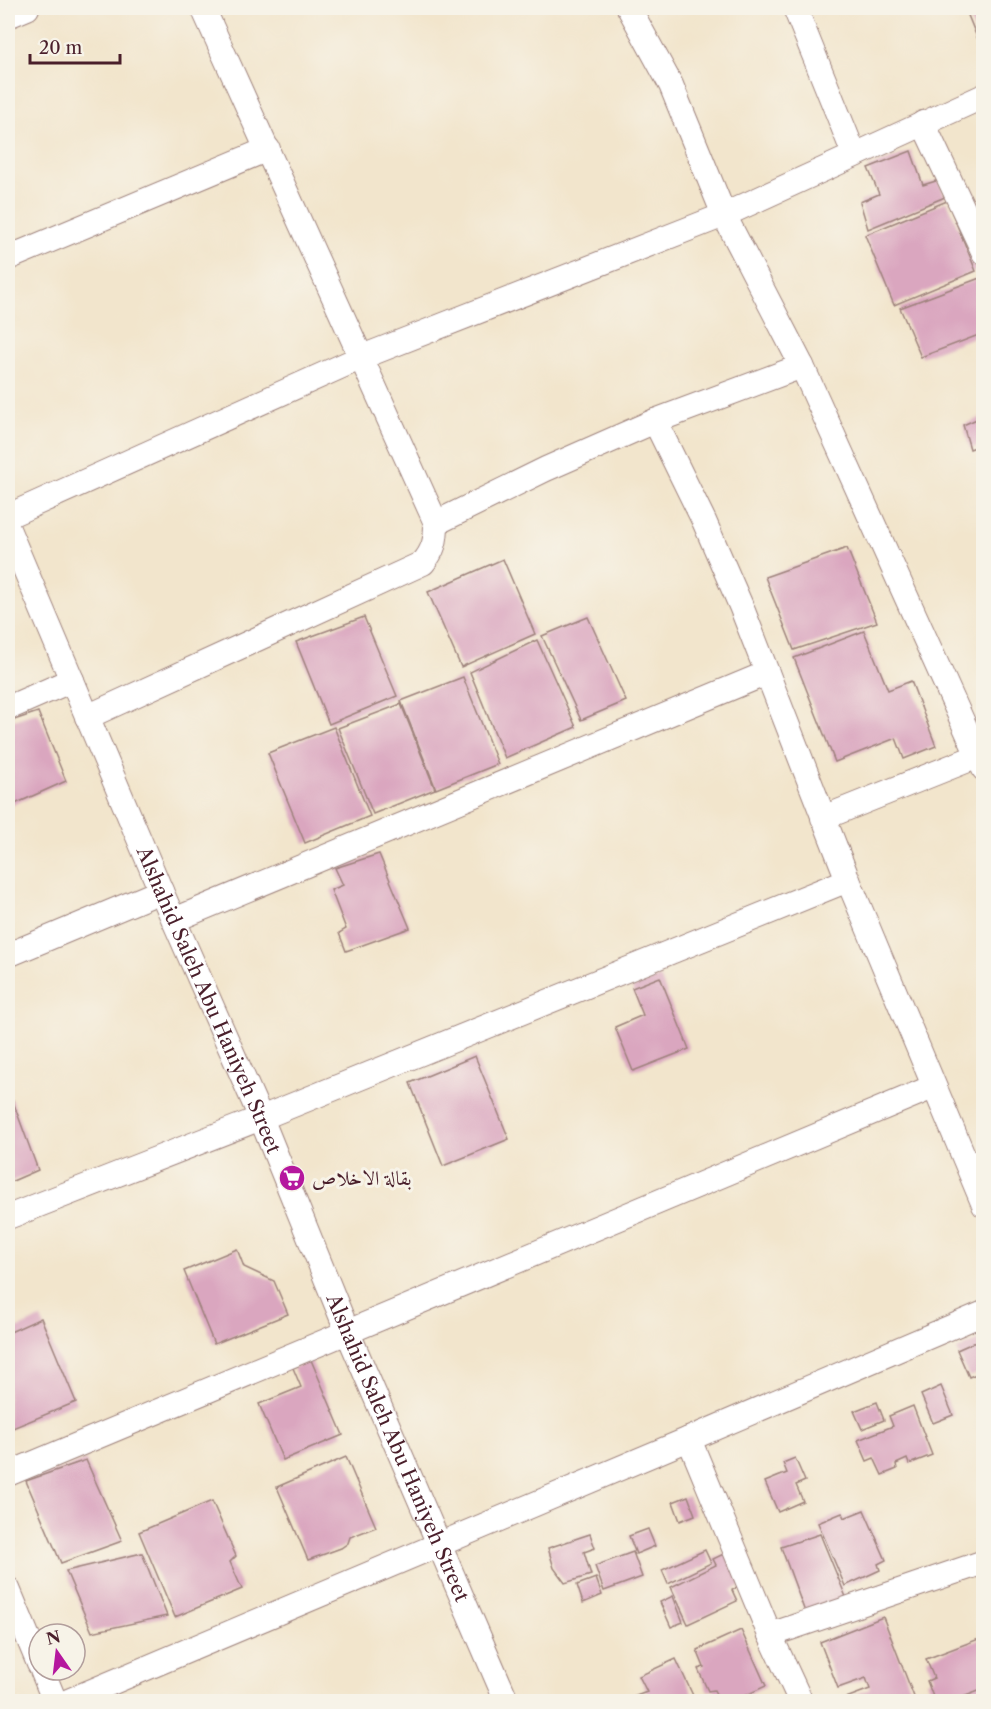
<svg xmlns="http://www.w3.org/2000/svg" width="991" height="1709" font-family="'Libre Caslon Text',Amiri,serif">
	<rect width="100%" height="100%" fill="#f7f3e8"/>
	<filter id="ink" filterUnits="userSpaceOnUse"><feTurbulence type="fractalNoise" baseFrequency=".0167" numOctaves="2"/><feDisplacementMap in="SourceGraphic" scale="12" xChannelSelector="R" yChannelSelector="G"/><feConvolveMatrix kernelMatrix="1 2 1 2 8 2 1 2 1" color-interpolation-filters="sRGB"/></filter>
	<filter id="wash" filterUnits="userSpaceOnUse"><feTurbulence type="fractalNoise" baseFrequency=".008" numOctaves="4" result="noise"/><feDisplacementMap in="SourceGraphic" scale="24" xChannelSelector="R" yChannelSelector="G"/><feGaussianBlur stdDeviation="1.35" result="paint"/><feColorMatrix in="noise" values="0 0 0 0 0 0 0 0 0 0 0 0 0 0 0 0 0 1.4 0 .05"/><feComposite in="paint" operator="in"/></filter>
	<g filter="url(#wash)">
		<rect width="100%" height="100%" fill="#f2e5cc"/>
		<g id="blocks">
			<g fill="#daa6bf">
				<path d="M 965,8 L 984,8 L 984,52 L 983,52 Z"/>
				<path d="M 911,151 L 923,185 L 939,180 L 945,197 L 868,229 L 860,202 L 879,194 L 868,168 Z"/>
				<path d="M 947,201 L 976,271 L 894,305 L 865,235 Z"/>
				<path d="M 980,278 L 984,285 L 984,333 L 921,357 L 900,308 Z"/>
				<path d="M 984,416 L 984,446 L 981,445 L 970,449 L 963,425 Z"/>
				<path d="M 984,481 L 984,495 L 983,495 L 978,483 Z"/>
				<path d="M 847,548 L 877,622 L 794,650 L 765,577 Z"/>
				<path d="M 503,559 L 535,634 L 461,667 L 428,592 Z"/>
				<path d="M 364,617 L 397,696 L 329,724 L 296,642 Z"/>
				<path d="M 588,617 L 626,701 L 581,720 L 542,636 Z"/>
				<path d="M 864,631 L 888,690 L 911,681 L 936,746 L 904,759 L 896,738 L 835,762 L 794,658 Z"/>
				<path d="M 537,640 L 576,727 L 505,758 L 470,672 Z"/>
				<path d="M 463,677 L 498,764 L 436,789 L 401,701 Z"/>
				<path d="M 401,704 L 435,789 L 373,814 L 338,728 Z"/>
				<path d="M 38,712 L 66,781 L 8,807 L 8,722 Z"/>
				<path d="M 334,727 L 370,816 L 305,843 L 268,753 Z"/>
				<path d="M 379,854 L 410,928 L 346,951 L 339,933 L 346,929 L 331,890 L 343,885 L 335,868 Z"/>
				<path d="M 660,977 L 689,1049 L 633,1071 L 615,1027 L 643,1015 L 632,988 Z"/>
				<path d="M 475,1056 L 509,1139 L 443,1166 L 410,1083 Z"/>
				<path d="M 12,1099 L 38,1170 L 8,1183 L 8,1101 Z"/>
				<path d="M 237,1249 L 244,1267 L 274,1281 L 288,1314 L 214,1344 L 184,1271 Z"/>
				<path d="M 41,1318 L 76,1402 L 8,1430 L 8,1333 Z"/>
				<path d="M 984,1338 L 984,1371 L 969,1377 L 957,1350 Z"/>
				<path d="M 311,1360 L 343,1435 L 283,1460 L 259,1404 L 301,1387 L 293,1368 Z"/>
				<path d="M 984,1374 L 984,1392 L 983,1392 L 977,1377 Z"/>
				<path d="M 941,1386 L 953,1415 L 933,1423 L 921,1395 Z"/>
				<path d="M 877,1402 L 884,1420 L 862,1429 L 854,1411 Z"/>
				<path d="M 913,1406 L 932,1455 L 909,1464 L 907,1459 L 896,1464 L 897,1469 L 882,1475 L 874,1458 L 867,1461 L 858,1440 L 893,1426 L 889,1416 Z"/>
				<path d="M 346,1457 L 376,1527 L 350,1537 L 348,1543 L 341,1548 L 308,1560 L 277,1487 Z"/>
				<path d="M 795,1458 L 805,1481 L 796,1485 L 803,1501 L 778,1512 L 765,1482 L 787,1473 L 783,1463 Z"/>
				<path d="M 86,1460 L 122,1541 L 61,1563 L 26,1481 Z"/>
				<path d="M 688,1496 L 695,1515 L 680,1521 L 673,1502 Z"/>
				<path d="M 212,1501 L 236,1556 L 230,1562 L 242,1589 L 175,1617 L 139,1532 Z"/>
				<path d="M 864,1510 L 886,1560 L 878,1564 L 880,1570 L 845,1586 L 818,1523 L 842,1513 L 844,1518 Z"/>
				<path d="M 648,1529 L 655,1546 L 636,1554 L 629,1536 Z"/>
				<path d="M 590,1534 L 595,1548 L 584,1552 L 591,1575 L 565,1583 L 554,1568 L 548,1548 Z"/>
				<path d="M 820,1534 L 846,1597 L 805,1612 L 781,1547 Z"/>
				<path d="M 738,1547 L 754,1580 L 732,1590 L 737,1601 L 688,1624 L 671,1587 L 716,1565 L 713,1559 Z"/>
				<path d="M 705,1550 L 711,1563 L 668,1584 L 662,1570 Z"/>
				<path d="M 633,1552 L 642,1577 L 604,1591 L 595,1566 Z"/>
				<path d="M 142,1553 L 167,1616 L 92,1632 L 66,1571 Z"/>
				<path d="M 596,1578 L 602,1595 L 583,1603 L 577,1585 Z"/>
				<path d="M 673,1596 L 683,1622 L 671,1627 L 660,1602 Z"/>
				<path d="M 883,1617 L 916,1702 L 847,1702 L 846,1698 L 870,1689 L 866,1678 L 838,1688 L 820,1642 Z"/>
				<path d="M 741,1630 L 766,1686 L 731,1702 L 720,1702 L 714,1690 L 708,1691 L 698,1669 L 704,1667 L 697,1650 Z"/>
				<path d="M 984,1637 L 984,1689 L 950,1702 L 935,1702 L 927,1681 L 934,1678 L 926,1659 Z"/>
				<path d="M 676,1659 L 696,1702 L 626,1702 L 625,1700 L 647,1692 L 639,1676 Z"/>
			</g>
		</g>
	</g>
	<g filter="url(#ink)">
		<use href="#blocks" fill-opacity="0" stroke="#9e827c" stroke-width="1.5"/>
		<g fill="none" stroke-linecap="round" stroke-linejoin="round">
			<defs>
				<g id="street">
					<path d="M 629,8 L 671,85 L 724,215 L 802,366 L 984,769"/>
					<path d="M 795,8 L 854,154"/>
					<path d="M 8,16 L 27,8"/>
					<path d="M 923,123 L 984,253"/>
					<path d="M 8,258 L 268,149"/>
					<path d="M 655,421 L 704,521 L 741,606 L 848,880 L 984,1205"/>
					<path d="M 8,516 L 362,357 L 724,215 L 984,96"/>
					<path d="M 436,523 L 546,469 L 655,421 L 802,366"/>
					<path id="s1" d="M 8,529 L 161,891 L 261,1118 L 348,1333 L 507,1702"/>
					<path d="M 8,708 L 72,680"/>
					<path d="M 87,717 L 423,563 C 434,550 436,540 436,523 L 203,8"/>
					<path d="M 823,818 L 978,756 L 984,750"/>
					<path d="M 174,920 L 767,673"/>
					<path d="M 8,955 L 161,891"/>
					<path d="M 8,1217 L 261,1118 L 848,880"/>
					<path d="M 689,1439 L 770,1635 L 801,1702"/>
					<path d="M 8,1474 L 933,1087"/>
					<path d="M 8,1589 L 39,1664"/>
					<path d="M 770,1635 L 984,1562"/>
					<path d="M 42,1670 L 55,1702"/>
					<path d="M 66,1702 L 689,1439 L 984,1313"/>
				</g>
			</defs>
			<use href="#street" stroke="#9e827c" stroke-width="26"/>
			<use href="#street" stroke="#fff" stroke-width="24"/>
		</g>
	</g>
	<defs>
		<symbol id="supermarket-disc" viewBox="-11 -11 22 22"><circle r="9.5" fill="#b5179e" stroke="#f7f3e8"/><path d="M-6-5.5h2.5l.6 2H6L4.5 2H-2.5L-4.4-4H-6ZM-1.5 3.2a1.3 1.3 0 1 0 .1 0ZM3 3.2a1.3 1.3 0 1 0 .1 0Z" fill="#fff"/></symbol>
	</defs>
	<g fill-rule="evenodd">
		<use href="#supermarket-disc" x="277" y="1163" width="30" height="30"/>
	</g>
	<g text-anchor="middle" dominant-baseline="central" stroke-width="6" stroke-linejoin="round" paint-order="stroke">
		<g font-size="20" fill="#4a1f2b" stroke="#f7f3e8">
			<text stroke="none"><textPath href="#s1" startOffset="512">Alshahid Saleh Abu Haniyeh Street</textPath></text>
			<text stroke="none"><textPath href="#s1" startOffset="998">Alshahid Saleh Abu Haniyeh Street</textPath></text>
		</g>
		<g font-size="20" fill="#4a1f2b" stroke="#f7f3e8" text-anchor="start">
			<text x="312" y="1178">بقالة الاخلاص</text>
		</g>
	</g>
	<rect width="991" height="1709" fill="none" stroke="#f7f3e8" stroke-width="30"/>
	<g transform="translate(57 1652) rotate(346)"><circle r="28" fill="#f7f3e8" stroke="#b29e9c" stroke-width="1.5"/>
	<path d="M0-4.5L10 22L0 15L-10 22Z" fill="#b5179e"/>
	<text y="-9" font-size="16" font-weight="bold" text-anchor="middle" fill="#4a1f2b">N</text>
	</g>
	<path d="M30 54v9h90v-9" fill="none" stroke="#4a1f2b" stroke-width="3"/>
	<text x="39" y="54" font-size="18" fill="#4a1f2b" stroke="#f7f3e8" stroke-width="4.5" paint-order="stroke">20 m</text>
</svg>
